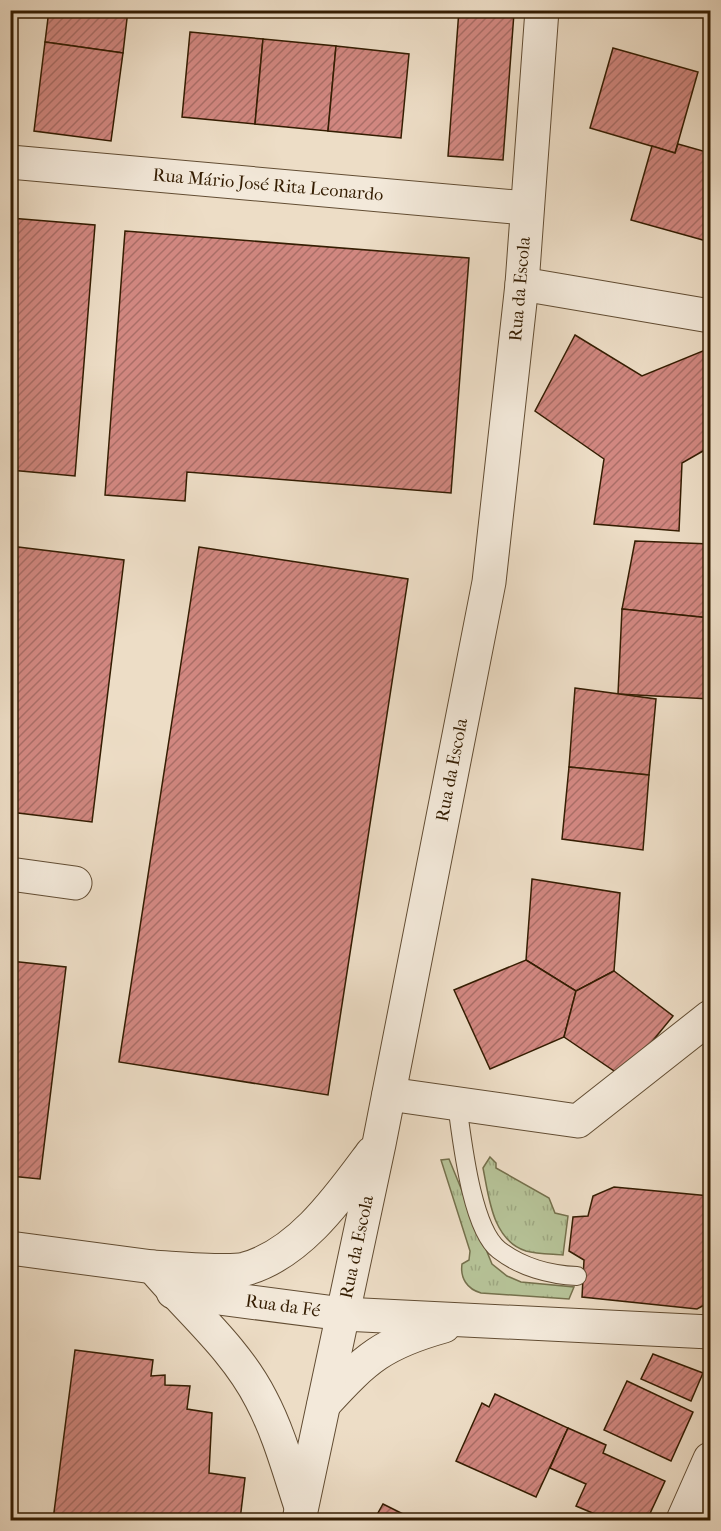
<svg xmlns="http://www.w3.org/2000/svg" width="721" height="1531" font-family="'IM FELL French Canon',serif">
	<defs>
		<pattern id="grass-tufts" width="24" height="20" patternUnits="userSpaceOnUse" patternTransform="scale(1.5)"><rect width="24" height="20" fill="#b6c297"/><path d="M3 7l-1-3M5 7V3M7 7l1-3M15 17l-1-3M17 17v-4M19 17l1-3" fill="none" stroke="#9da680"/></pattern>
		<pattern id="building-hatch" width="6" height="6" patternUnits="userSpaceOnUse" patternTransform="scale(1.5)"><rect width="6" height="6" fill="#d18780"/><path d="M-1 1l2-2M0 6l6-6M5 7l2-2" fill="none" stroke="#aa6e67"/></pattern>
	</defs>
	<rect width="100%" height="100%" fill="#edddc6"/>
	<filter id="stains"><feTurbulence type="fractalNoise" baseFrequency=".00333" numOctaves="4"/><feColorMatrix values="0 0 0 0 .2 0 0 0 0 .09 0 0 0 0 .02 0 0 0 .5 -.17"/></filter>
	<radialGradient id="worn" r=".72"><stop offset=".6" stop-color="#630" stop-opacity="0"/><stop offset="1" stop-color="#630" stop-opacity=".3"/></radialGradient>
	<g fill="url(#grass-tufts)" stroke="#75704c" stroke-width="1.5">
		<path d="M 490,1157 L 496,1163 L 496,1168 L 549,1198 L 555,1213 L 568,1216 L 563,1255 C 552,1254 537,1254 526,1251 C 492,1240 489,1197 483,1168 Z"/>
		<path d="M 449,1159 L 492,1264 L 507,1276 L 521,1282 L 574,1287 L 569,1299 L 481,1293 C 467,1289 460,1278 462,1264 L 469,1260 L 470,1251 L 441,1160 Z"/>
	</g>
	<g fill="url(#building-hatch)" stroke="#341d02" stroke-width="1.5">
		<path d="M 49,10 L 128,10 L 123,53 L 45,42 Z"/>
		<path d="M 459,10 L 514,13 L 503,160 L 448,156 Z"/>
		<path d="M 190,32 L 263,39 L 255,124 L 182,117 Z"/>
		<path d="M 263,39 L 336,46 L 328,131 L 255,124 Z"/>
		<path d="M 45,42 L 123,53 L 111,141 L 34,131 Z"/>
		<path d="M 336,46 L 409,54 L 401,138 L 328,131 Z"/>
		<path d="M 613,48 L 698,72 L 675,153 L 590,128 Z"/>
		<path d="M 678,144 L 710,153 L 710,242 L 631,220 L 652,146 L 675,153 Z"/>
		<path d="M 10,218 L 95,225 L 75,476 L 10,470 Z"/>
		<path d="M 125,231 L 469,258 L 451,493 L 187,472 L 185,501 L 105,495 Z"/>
		<path d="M 575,335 L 642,376 L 710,348 L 710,447 L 682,463 L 679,531 L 594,524 L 604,459 L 535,411 Z"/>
		<path d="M 635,541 L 710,544 L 710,618 L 622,609 Z"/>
		<path d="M 10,546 L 124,560 L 92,822 L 10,812 Z"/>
		<path d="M 199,547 L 408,579 L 328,1095 L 119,1062 Z"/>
		<path d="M 622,609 L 710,618 L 710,699 L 618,694 Z"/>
		<path d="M 575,688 L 656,699 L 649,775 L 569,767 Z"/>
		<path d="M 569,767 L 649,775 L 643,850 L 562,839 Z"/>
		<path d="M 532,879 L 620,893 L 614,971 L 576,991 L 526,960 Z"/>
		<path d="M 526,960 L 576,991 L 564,1037 L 490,1069 L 454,990 Z"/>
		<path d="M 10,961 L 66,967 L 40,1179 L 10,1176 Z"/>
		<path d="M 614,971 L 673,1016 L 623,1077 L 564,1037 L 576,991 Z"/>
		<path d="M 614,1187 L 710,1196 L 710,1302 L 697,1309 L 582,1297 L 584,1260 L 569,1251 L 573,1217 L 588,1216 L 593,1196 Z"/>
		<path d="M 75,1350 L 153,1360 L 151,1376 L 165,1375 L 165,1385 L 190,1386 L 187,1409 L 212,1413 L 209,1473 L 245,1478 L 240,1520 L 53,1520 Z"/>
		<path d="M 653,1354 L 703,1373 L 691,1401 L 641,1379 Z"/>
		<path d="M 627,1381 L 693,1412 L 671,1461 L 604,1430 Z"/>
		<path d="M 495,1394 L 568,1428 L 536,1497 L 456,1461 L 482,1403 L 489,1407 Z"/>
		<path d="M 568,1428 L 606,1445 L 603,1453 L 665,1481 L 647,1520 L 609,1520 L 576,1506 L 586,1484 L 550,1468 Z"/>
		<path d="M 383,1504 L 415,1520 L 374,1520 Z"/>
	</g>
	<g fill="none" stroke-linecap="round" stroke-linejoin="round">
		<defs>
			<path id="lane" d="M 457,1104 C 462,1139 471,1228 499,1250 C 521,1267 550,1275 577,1276"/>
			<g id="street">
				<path d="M 10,162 L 526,208"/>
				<path d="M 522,284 L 710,316"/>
				<path d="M 10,874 L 75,883"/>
				<path d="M 389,1094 L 578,1121 L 710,1017"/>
				<path d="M 10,1248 L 153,1267"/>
				<path d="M 173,1292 L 343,1314 L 710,1332"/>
				<path d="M 324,1404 C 366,1358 383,1343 444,1326"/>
				<path d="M 301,1507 C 289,1471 279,1433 261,1399 C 235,1348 189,1310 153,1267 C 174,1268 227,1273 245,1269 C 300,1254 340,1196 372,1153"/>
				<path d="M 299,1520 L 379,1144 L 489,582 L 522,284 L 542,10"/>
				<path d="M 683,1520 L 710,1459"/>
			</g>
		</defs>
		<use href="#lane" stroke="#624d33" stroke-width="20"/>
		<use href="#street" stroke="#624d33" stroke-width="35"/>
		<use href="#lane" stroke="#f3e9da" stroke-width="18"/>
		<use href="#street" stroke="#f3e9da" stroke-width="33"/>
	</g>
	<g text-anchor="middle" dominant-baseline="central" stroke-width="4.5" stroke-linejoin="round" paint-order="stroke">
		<g font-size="18" fill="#341d02" stroke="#f3e9da">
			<text transform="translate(268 185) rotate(5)">Rua Mário José Rita Leonardo</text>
			<text transform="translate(520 289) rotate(-85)">Rua da Escola</text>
			<text transform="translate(452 770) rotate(-79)">Rua da Escola</text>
			<text transform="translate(357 1247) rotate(-78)">Rua da Escola</text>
			<text transform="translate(283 1306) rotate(8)">Rua da Fé</text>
		</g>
	</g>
	<rect width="721" height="1531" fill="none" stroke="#edddc6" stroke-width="36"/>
	<rect x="12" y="12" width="697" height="1507" fill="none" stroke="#341d02" stroke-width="3"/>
	<rect x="18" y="18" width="685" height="1495" fill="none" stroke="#341d02" stroke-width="1.5"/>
	<rect width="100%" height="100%" filter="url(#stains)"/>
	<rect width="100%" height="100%" fill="url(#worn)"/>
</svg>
